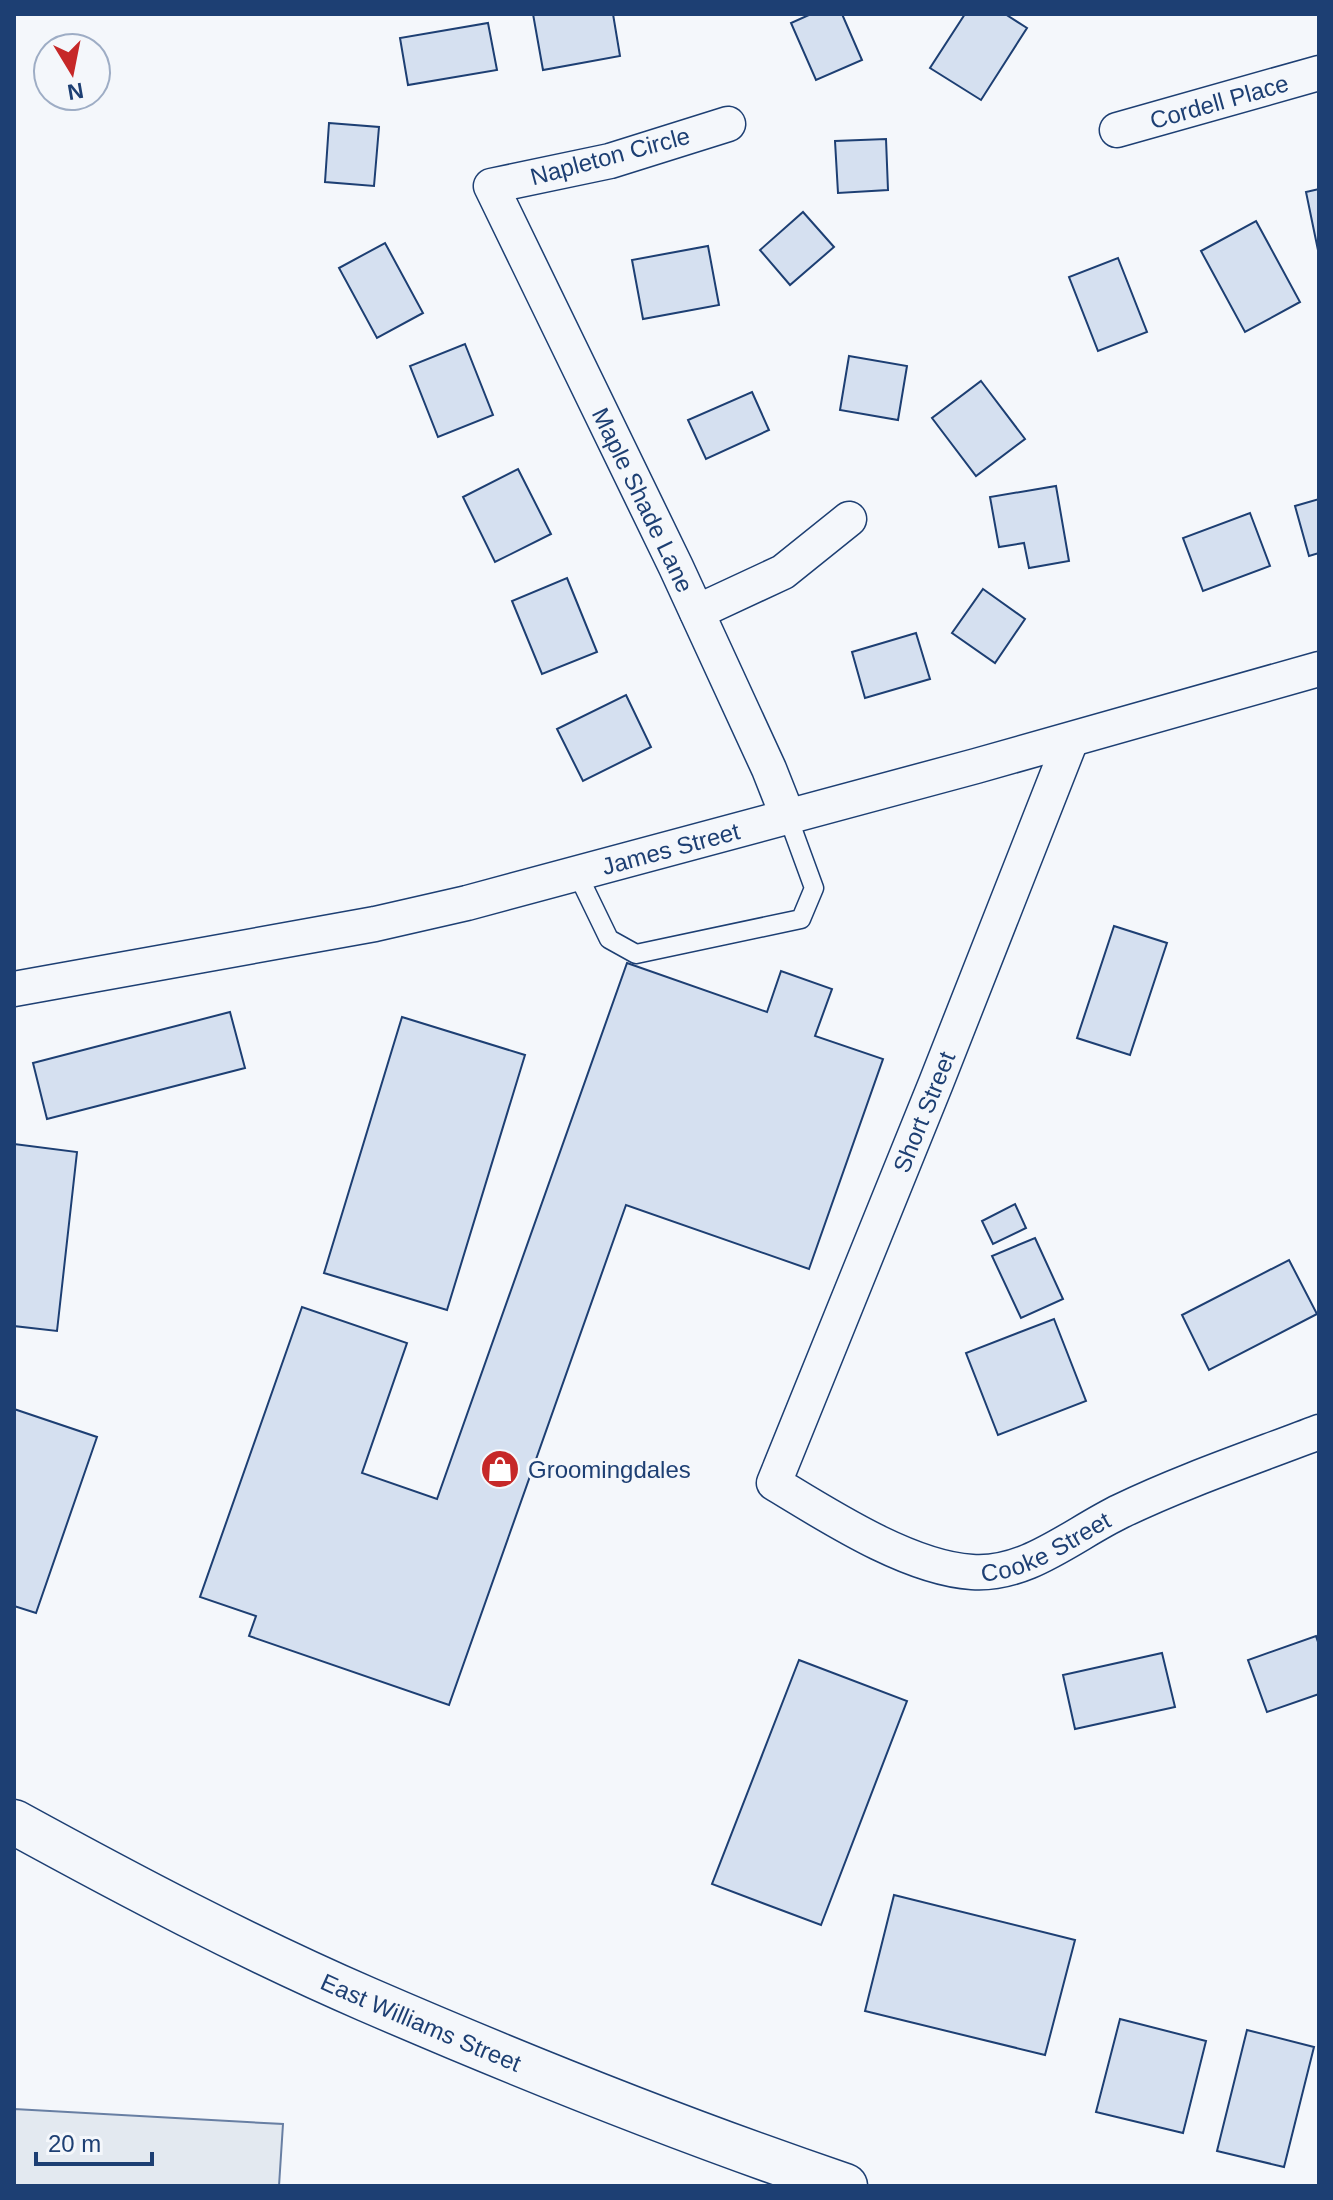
<svg xmlns="http://www.w3.org/2000/svg" width="1333" height="2200" font-family="Arial,sans-serif">
	<rect width="100%" height="100%" fill="#f4f7fb"/>
	<path fill="#e3e9f0" stroke="#687fa3" stroke-width="2" d="M 14,2109 L 283,2124 L 279,2186 L 14,2186 Z"/>
	<g fill="#d5e0f0" stroke="#1d3f73" stroke-width="2">
		<path d="M 533,14 L 613,14 L 620,56 L 543,70 Z"/>
		<path d="M 811,14 L 842,14 L 862,60 L 816,80 L 791,23 Z"/>
		<path d="M 965,14 L 1005,14 L 1027,28 L 981,100 L 930,68 Z"/>
		<path d="M 488,23 L 497,70 L 408,85 L 400,38 Z"/>
		<path d="M 329,123 L 379,127 L 374,186 L 325,182 Z"/>
		<path d="M 886,139 L 888,190 L 838,193 L 835,141 Z"/>
		<path d="M 1319,189 L 1319,255 L 1306,192 Z"/>
		<path d="M 803,212 L 834,247 L 790,285 L 760,250 Z"/>
		<path d="M 1256,221 L 1300,302 L 1245,332 L 1201,251 Z"/>
		<path d="M 385,243 L 423,313 L 377,338 L 339,268 Z"/>
		<path d="M 708,246 L 719,305 L 643,319 L 632,260 Z"/>
		<path d="M 1118,258 L 1147,332 L 1098,351 L 1069,277 Z"/>
		<path d="M 465,344 L 493,415 L 438,437 L 410,366 Z"/>
		<path d="M 849,356 L 907,366 L 898,420 L 840,410 Z"/>
		<path d="M 981,381 L 1025,439 L 976,476 L 932,418 Z"/>
		<path d="M 752,392 L 769,430 L 706,459 L 688,420 Z"/>
		<path d="M 518,469 L 551,534 L 495,562 L 463,497 Z"/>
		<path d="M 1056,486 L 1069,561 L 1029,568 L 1024,543 L 999,547 L 990,497 Z"/>
		<path d="M 1319,499 L 1319,553 L 1309,556 L 1295,506 Z"/>
		<path d="M 1250,513 L 1270,566 L 1203,591 L 1183,538 Z"/>
		<path d="M 567,578 L 597,652 L 542,674 L 512,601 Z"/>
		<path d="M 983,589 L 1025,619 L 995,663 L 952,633 Z"/>
		<path d="M 916,633 L 930,679 L 865,698 L 852,652 Z"/>
		<path d="M 626,695 L 651,747 L 583,781 L 557,729 Z"/>
		<path d="M 1114,926 L 1167,943 L 1130,1055 L 1077,1038 Z"/>
		<path d="M 627,963 L 767,1012 L 781,971 L 832,989 L 815,1036 L 883,1059 L 809,1269 L 626,1205 L 449,1705 L 249,1636 L 256,1616 L 200,1597 L 302,1307 L 407,1343 L 362,1473 L 437,1499 Z"/>
		<path d="M 230,1012 L 245,1068 L 47,1119 L 33,1063 Z"/>
		<path d="M 402,1017 L 525,1055 L 447,1310 L 324,1273 Z"/>
		<path d="M 14,1144 L 77,1152 L 57,1331 L 14,1326 Z"/>
		<path d="M 1015,1204 L 1026,1228 L 993,1244 L 982,1221 Z"/>
		<path d="M 1035,1238 L 1063,1299 L 1021,1318 L 992,1256 Z"/>
		<path d="M 1289,1260 L 1317,1314 L 1209,1370 L 1182,1315 Z"/>
		<path d="M 1054,1319 L 1086,1401 L 998,1435 L 966,1353 Z"/>
		<path d="M 14,1409 L 97,1437 L 36,1613 L 14,1606 Z"/>
		<path d="M 1316,1636 L 1319,1645 L 1319,1694 L 1267,1712 L 1248,1660 Z"/>
		<path d="M 1162,1653 L 1175,1707 L 1075,1729 L 1063,1675 Z"/>
		<path d="M 799,1660 L 907,1701 L 821,1925 L 712,1884 Z"/>
		<path d="M 894,1895 L 1075,1940 L 1045,2055 L 865,2011 Z"/>
		<path d="M 1120,2019 L 1206,2041 L 1183,2133 L 1096,2112 Z"/>
		<path d="M 1247,2030 L 1314,2047 L 1284,2167 L 1217,2151 Z"/>
	</g>
	<g fill="none" stroke-linecap="round" stroke-linejoin="round">
		<defs>
			<path id="service" d="M 578,875 L 609,939 L 636,954 L 801,919 L 814,888 L 788,817"/>
			<g id="minor">
				<path id="s1" d="M 728,124 L 610,161 L 491,186 L 676,567 L 769,769 L 788,817"/>
				<path id="s2" d="M 1117,130 L 1319,73"/>
				<path d="M 697,612 L 783,572 L 849,519"/>
				<path id="s3" d="M 1071,740 L 936,1083 L 774,1483 C 827,1515 908,1568 972,1572 C 1027,1576 1073,1534 1121,1511 C 1183,1481 1254,1457 1319,1432"/>
				<path id="s4" d="M 14,989 L 375,924 L 467,903 L 976,766 L 1319,669"/>
			</g>
			<g id="primary">
				<path id="s5" d="M 14,1822 C 129,1885 246,1947 366,1999 C 523,2067 683,2131 845,2186"/>
			</g>
		</defs>
		<use href="#service" stroke="#1d3f73" stroke-width="21"/>
		<use href="#minor" stroke="#1d3f73" stroke-width="37"/>
		<use href="#primary" stroke="#1d3f73" stroke-width="47"/>
		<use href="#service" stroke="#f4f7fb" stroke-width="18"/>
		<use href="#minor" stroke="#f4f7fb" stroke-width="34"/>
		<use href="#primary" stroke="#f4f7fb" stroke-width="44"/>
	</g>
	<defs>
		<symbol id="shop-disc" viewBox="-11 -11 22 22"><circle r="9.5" fill="#c62828" stroke="#f4f7fb"/><path d="M-5-2.5h2.3a2.7 3.5 0 0 1 5.4 0H5L5.5 6h-11ZM-1.5-2.5h3a1.5 2.3 0 0 0-3 0Z" fill="#fff"/></symbol>
	</defs>
	<g fill-rule="evenodd">
		<use href="#shop-disc" x="478" y="1447" width="44" height="44"/>
	</g>
	<g text-anchor="middle" dominant-baseline="central" stroke-width="6" stroke-linejoin="round" paint-order="stroke">
		<g font-size="24" fill="#1d3f73" stroke="#f4f7fb">
			<text stroke="none"><textPath href="#s2" startOffset="106">Cordell Place</textPath></text>
			<text transform="translate(610 156) rotate(-15)">Napleton Circle</text>
			<text stroke="none"><textPath href="#s1" startOffset="594">Maple Shade Lane</textPath></text>
			<text stroke="none"><textPath href="#s4" startOffset="672">James Street</textPath></text>
			<text transform="translate(924 1112) rotate(-68)">Short Street</text>
			<text stroke="none"><textPath href="#s3" startOffset="1098">Cooke Street</textPath></text>
			<text stroke="none"><textPath href="#s5" startOffset="454">East Williams Street</textPath></text>
		</g>
		<g font-size="24" fill="#1d3f73" stroke="#f4f7fb" text-anchor="start">
			<text x="528" y="1469">Groomingdales</text>
		</g>
	</g>
	<rect width="1333" height="2200" fill="none" stroke="#1d3f73" stroke-width="32"/>
	<g transform="translate(72 72) rotate(170)"><circle r="38" fill="#f4f7fb" stroke="#9eadc5" stroke-width="2"/>
	<path d="M0-6L14 30L0 20L-14 30Z" fill="#c62828"/>
	<text y="-12" font-size="22" font-weight="bold" text-anchor="middle" fill="#1d3f73">N</text>
	</g>
	<path d="M36 2152v12h116v-12" fill="none" stroke="#1d3f73" stroke-width="4"/>
	<text x="48" y="2152" font-size="24" fill="#1d3f73" stroke="#f4f7fb" stroke-width="6" paint-order="stroke">20 m</text>
</svg>
